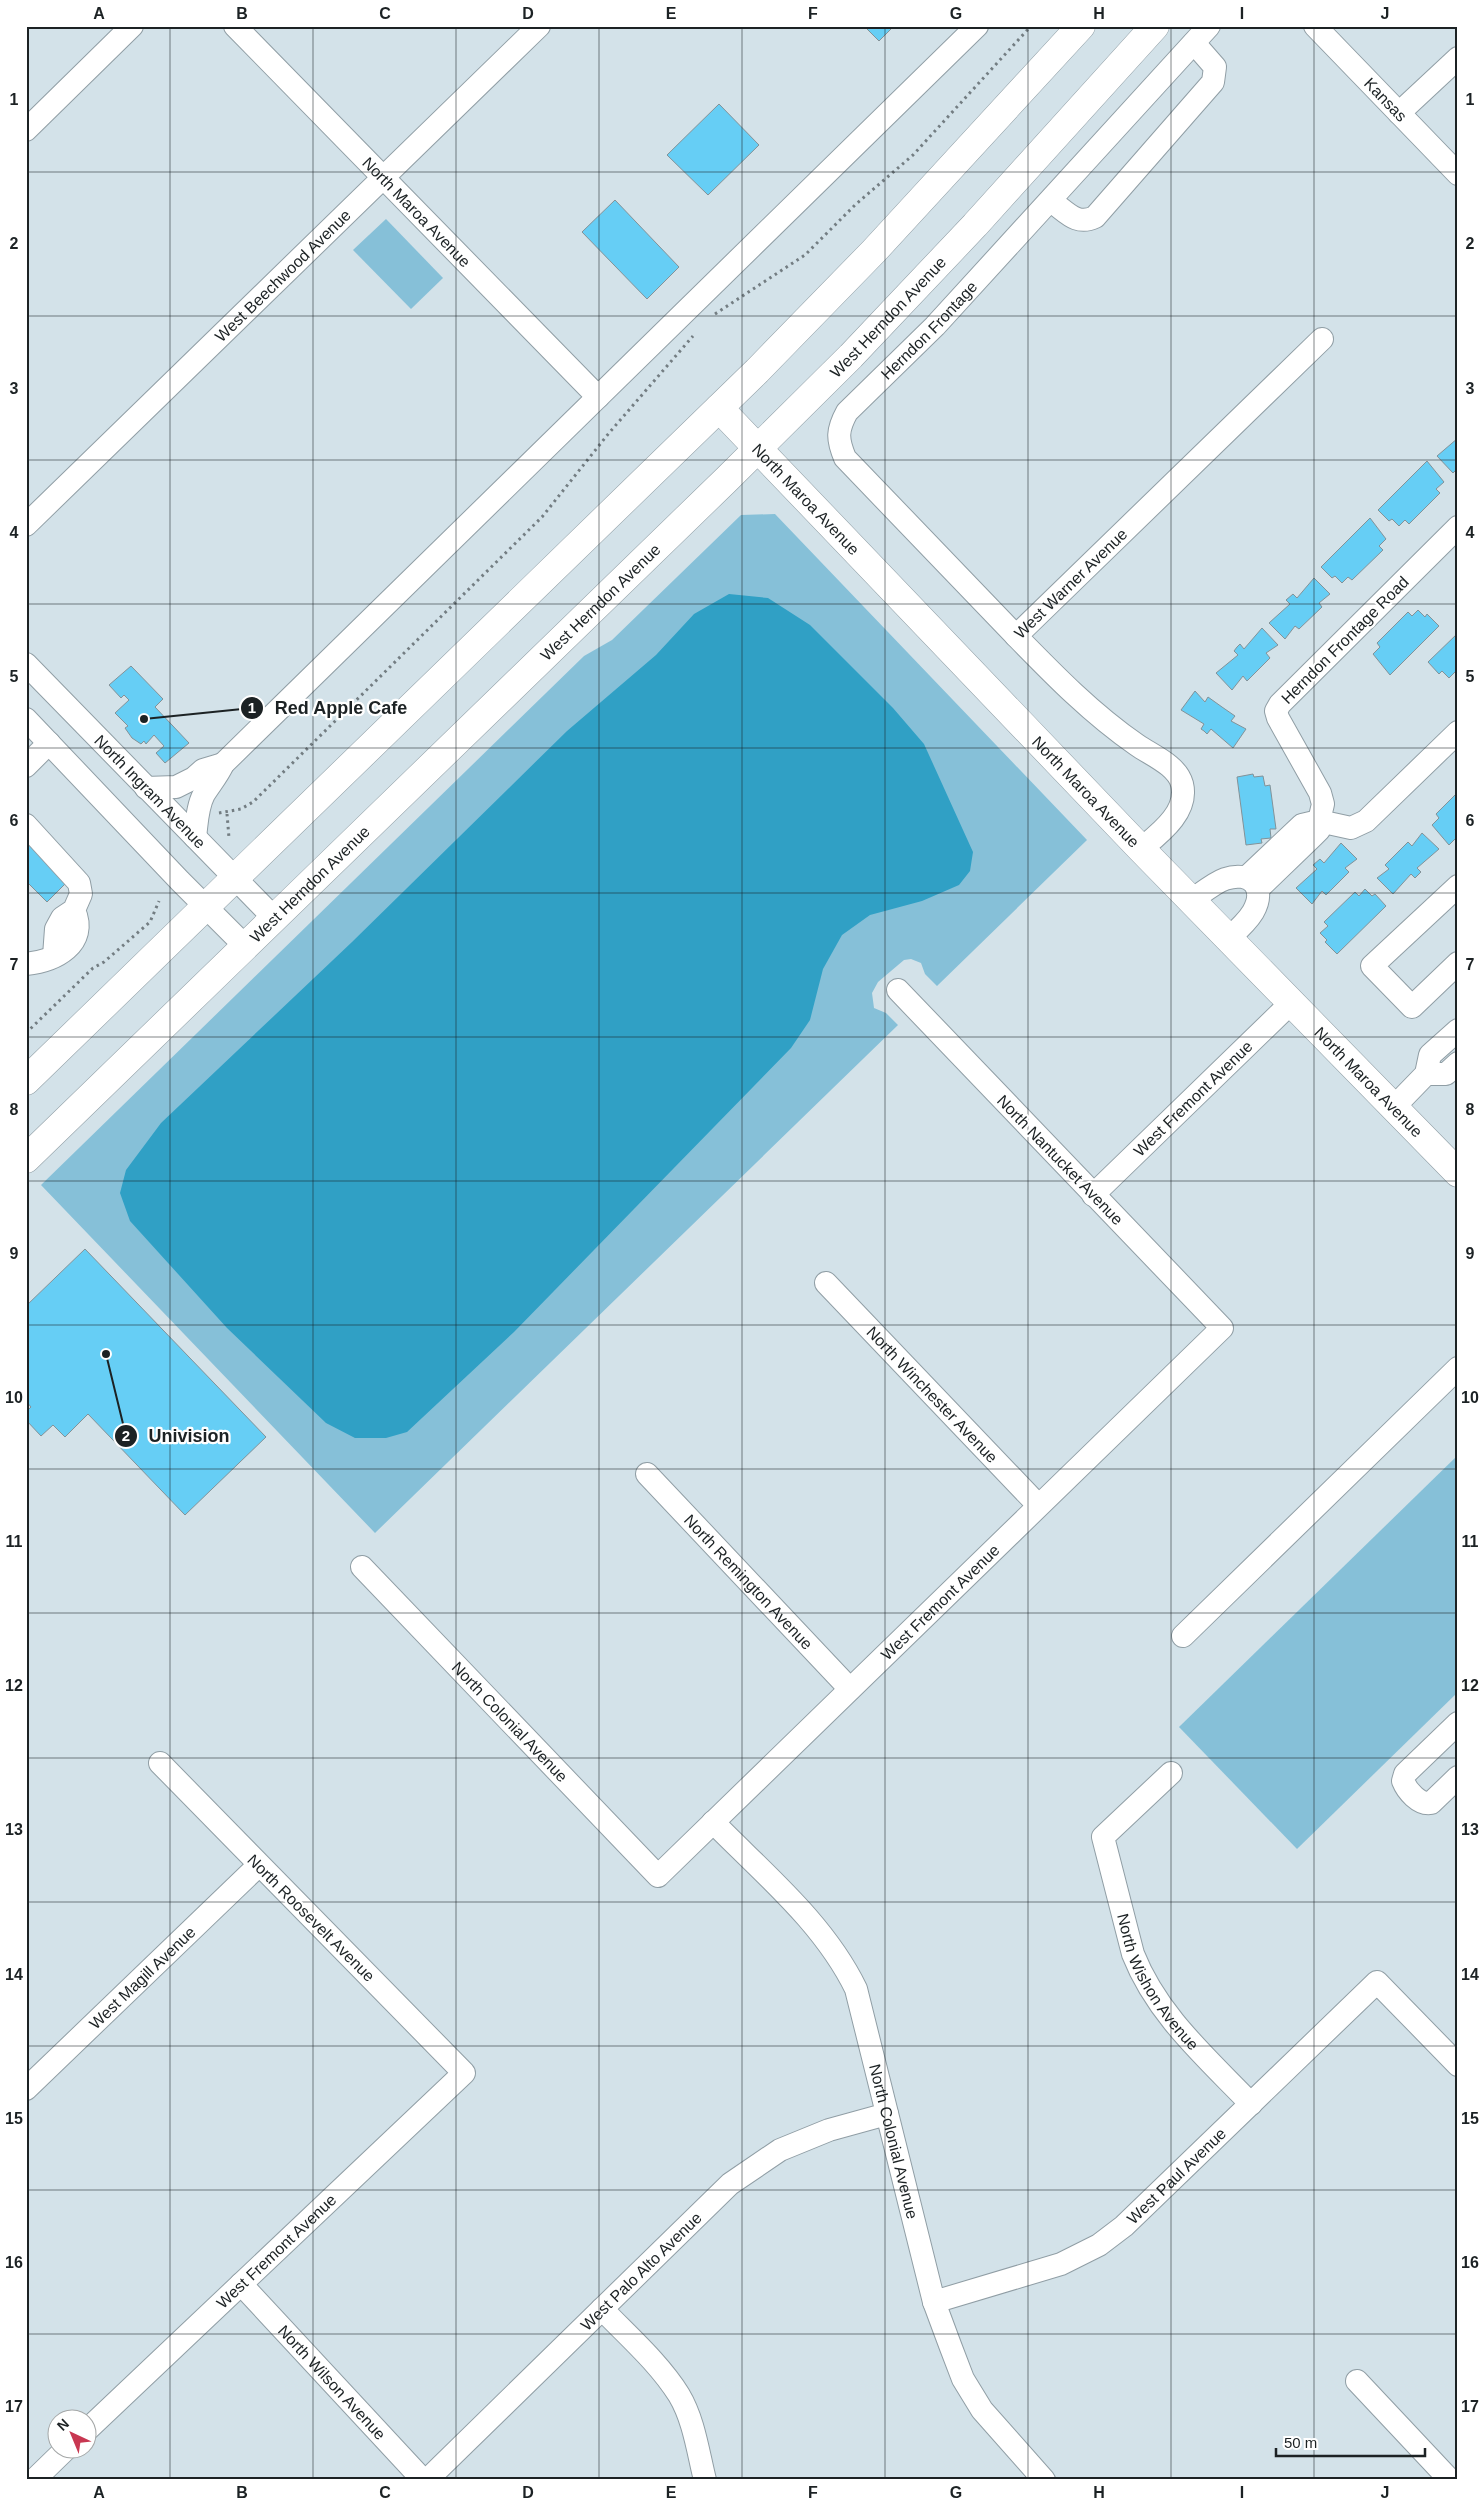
<svg xmlns="http://www.w3.org/2000/svg" width="1484" height="2506" font-family="Arial,sans-serif">
	<rect width="100%" height="100%" fill="#d3e2e9"/>
	<g fill="#86c0d8">
		<path d="M 386,219 L 443,278 L 411,309 L 353,250 Z"/>
		<path d="M 775,514 L 1087,840 L 937,986 L 925,974 L 921,963 L 911,959 L 904,960 L 878,982 L 872,993 L 874,1008 L 886,1013 L 898,1025 L 375,1533 L 41,1185 L 584,656 L 612,640 L 741,515 Z"/>
		<path d="M 1458,1455 L 1458,1692 L 1297,1849 L 1179,1727 Z"/>
	</g>
	<path fill="#30a0c5" d="M 729,594 L 768,598 L 810,625 L 893,708 L 924,744 L 973,852 L 970,871 L 959,885 L 922,901 L 870,915 L 842,935 L 823,969 L 810,1020 L 791,1048 L 514,1332 L 407,1432 L 386,1438 L 355,1438 L 326,1423 L 227,1328 L 130,1221 L 120,1193 L 126,1170 L 161,1123 L 352,942 L 567,731 L 656,655 L 694,614 Z"/>
	<g fill="#66cef5" stroke="#839298">
		<path d="M 864,26 L 894,26 L 879,41 Z"/>
		<path d="M 719,104 L 759,145 L 708,195 L 667,155 Z"/>
		<path d="M 615,200 L 679,267 L 647,299 L 582,232 Z"/>
		<path d="M 1458,438 L 1458,468 L 1453,473 L 1437,456 Z"/>
		<path d="M 1427,461 L 1444,482 L 1436,489 L 1440,493 L 1409,524 L 1405,520 L 1399,526 L 1392,519 L 1389,521 L 1378,510 Z"/>
		<path d="M 1370,518 L 1386,539 L 1379,546 L 1383,550 L 1352,580 L 1348,577 L 1342,583 L 1335,576 L 1332,578 L 1321,567 Z"/>
		<path d="M 1314,578 L 1330,594 L 1319,603 L 1322,607 L 1299,629 L 1295,626 L 1285,639 L 1269,623 L 1290,604 L 1286,600 L 1293,594 L 1297,598 Z"/>
		<path d="M 1418,610 L 1425,617 L 1427,614 L 1439,626 L 1390,675 L 1373,654 L 1380,647 L 1377,643 L 1408,612 L 1412,616 Z"/>
		<path d="M 1262,628 L 1278,645 L 1266,653 L 1270,658 L 1247,681 L 1243,676 L 1232,690 L 1216,673 L 1238,655 L 1234,651 L 1237,647 L 1240,644 L 1244,649 Z"/>
		<path d="M 1458,633 L 1458,675 L 1455,672 L 1449,678 L 1442,671 L 1439,674 L 1428,662 Z"/>
		<path d="M 131,666 L 163,699 L 155,707 L 189,743 L 165,763 L 156,753 L 164,746 L 154,735 L 146,744 L 144,741 L 141,744 L 132,738 L 125,728 L 128,726 L 115,713 L 129,700 L 124,695 L 121,698 L 109,685 Z"/>
		<path d="M 1195,691 L 1205,702 L 1208,697 L 1222,707 L 1235,716 L 1231,721 L 1246,729 L 1233,748 L 1211,729 L 1207,734 L 1204,731 L 1201,729 L 1204,724 L 1181,710 Z"/>
		<path d="M 1253,774 L 1254,777 L 1263,776 L 1265,786 L 1270,785 L 1276,829 L 1270,829 L 1271,838 L 1261,839 L 1262,843 L 1246,845 L 1237,777 Z"/>
		<path d="M 1458,792 L 1458,836 L 1449,845 L 1432,825 L 1439,818 L 1436,814 Z"/>
		<path d="M 26,833 L 71,878 L 47,902 L 26,881 Z"/>
		<path d="M 1422,833 L 1439,849 L 1417,868 L 1421,872 L 1415,878 L 1411,874 L 1393,894 L 1377,878 L 1389,869 L 1385,865 L 1408,842 L 1412,846 Z"/>
		<path d="M 1341,843 L 1357,859 L 1345,868 L 1349,872 L 1326,895 L 1322,891 L 1312,904 L 1296,888 L 1317,869 L 1313,865 L 1320,859 L 1324,863 Z"/>
		<path d="M 1365,889 L 1372,896 L 1375,894 L 1386,906 L 1337,954 L 1325,942 L 1327,940 L 1320,933 L 1328,926 L 1324,922 L 1355,892 L 1359,896 Z"/>
		<path d="M 85,1249 L 266,1437 L 185,1515 L 88,1414 L 65,1437 L 53,1425 L 41,1436 L 26,1420 L 26,1412 L 31,1407 L 26,1401 L 26,1306 Z"/>
	</g>
	<g fill="none" stroke-linecap="round" stroke-linejoin="round">
		<defs>
			<g id="minor">
				<path id="s1" d="M 235,26 L 598,397"/>
				<path id="s2" d="M 1315,26 L 1458,174"/>
				<path d="M 1399,113 L 1458,58"/>
				<path d="M 26,130 L 132,26"/>
				<path d="M 1051,201 C 1067,212 1076,226 1095,217 L 1213,82 L 1215,67 L 1194,43"/>
				<path id="s3" d="M 26,525 L 539,26"/>
				<path d="M 1458,527 L 1280,704 L 1276,711 L 1278,718 L 1320,793 L 1323,804 L 1319,821 L 1351,828 L 1366,821 L 1458,732"/>
				<path id="s4" d="M 1016,636 L 845,458 C 837,439 837,430 847,412 L 935,326 L 1209,26"/>
				<path id="s5" d="M 26,664 L 274,918"/>
				<path d="M 26,719 L 180,881 L 245,946"/>
				<path d="M 26,766 L 49,743"/>
				<path d="M 146,788 L 176,787 L 194,778 L 203,770 L 223,764"/>
				<path d="M 26,825 L 79,883 L 81,894 L 74,910 L 62,918 L 56,929 L 54,956"/>
				<path d="M 195,837 C 197,823 197,807 204,794 C 211,783 218,775 223,764 L 977,26"/>
				<path id="s6" d="M 1141,849 C 1159,834 1189,812 1182,784 C 1177,765 1151,755 1137,745 C 1092,714 1054,675 1016,636 L 1322,339"/>
				<path d="M 1247,877 L 1302,825 L 1319,821 L 1319,830 L 1313,836 L 1258,889"/>
				<path d="M 1458,886 L 1372,966 L 1412,1007 L 1458,963"/>
				<path d="M 1192,900 C 1202,893 1214,883 1225,879 C 1251,870 1267,888 1253,912 C 1247,922 1238,930 1229,938"/>
				<path d="M 26,964 C 55,961 89,944 74,910"/>
				<path d="M 1426,1074 L 1446,1074 L 1458,1063"/>
				<path d="M 1394,1107 L 1426,1074 L 1430,1055 L 1458,1030"/>
				<path id="s7" d="M 1093,1195 L 1292,1002"/>
				<path id="s8" d="M 826,1283 L 1038,1505"/>
				<path id="s9" d="M 647,1474 L 850,1689"/>
				<path id="s10" d="M 362,1567 L 658,1876 L 1222,1328 L 898,990"/>
				<path d="M 1183,1636 L 1458,1368"/>
				<path d="M 1458,1723 L 1405,1774 L 1403,1781 C 1407,1791 1419,1805 1431,1803 L 1458,1777"/>
				<path id="s11" d="M 1171,1773 L 1103,1837 L 1133,1954 C 1157,2015 1206,2057 1251,2104"/>
				<path id="s12" d="M 713,1822 C 764,1874 824,1923 856,1989 L 934,2302 L 950,2345 L 963,2379 L 982,2410 L 1044,2480"/>
				<path id="s13" d="M 26,2089 L 259,1865"/>
				<path id="s14" d="M 241,2284 L 423,2480"/>
				<path id="s15" d="M 934,2302 L 1061,2264 L 1099,2245 L 1124,2226 L 1377,1982 L 1458,2065"/>
				<path d="M 602,2309 C 628,2336 659,2363 679,2395 C 694,2420 698,2452 705,2480"/>
				<path d="M 1357,2381 L 1450,2480"/>
				<path id="s16" d="M 88,2429 L 464,2073 L 160,1763"/>
				<path d="M 34,2480 L 67,2448"/>
				<path id="s17" d="M 427,2480 L 730,2184 L 780,2150 L 829,2130 L 887,2114"/>
			</g>
			<g id="major">
				<path id="s18" d="M 719,408 L 1141,849 L 1458,1173"/>
				<path d="M 26,1081 L 757,371 L 874,251 L 1081,26"/>
				<path id="s19" d="M 26,1159 L 727,479 L 851,356 L 975,225 L 1155,26"/>
			</g>
		</defs>
		<use href="#minor" stroke="#909ea5" stroke-width="24"/>
		<use href="#major" stroke="#909ea5" stroke-width="29"/>
		<g stroke="#737d82" stroke-width="3" stroke-dasharray="2.5 4" stroke-linecap="butt">
			<path d="M 715,314 L 805,255 L 855,205 L 913,155 L 1031,26"/>
			<path d="M 219,813 L 241,809 L 253,802 L 542,517 L 609,433 L 693,336"/>
			<path d="M 227,814 L 229,838"/>
			<path d="M 26,1033 L 93,968 L 104,962 L 150,922 L 159,901"/>
		</g>
		<use href="#minor" stroke="#fff" stroke-width="22"/>
		<use href="#major" stroke="#fff" stroke-width="28"/>
	</g>
	<path fill="none" stroke="#1c2224" stroke-width="1" stroke-opacity="0.55" d="M 170,26 L 170,2480M 313,26 L 313,2480M 456,26 L 456,2480M 599,26 L 599,2480M 742,26 L 742,2480M 885,26 L 885,2480M 1028,26 L 1028,2480M 1171,26 L 1171,2480M 1314,26 L 1314,2480M 26,172 L 1458,172M 26,316 L 1458,316M 26,460 L 1458,460M 26,604 L 1458,604M 26,748 L 1458,748M 26,893 L 1458,893M 26,1037 L 1458,1037M 26,1181 L 1458,1181M 26,1325 L 1458,1325M 26,1469 L 1458,1469M 26,1613 L 1458,1613M 26,1758 L 1458,1758M 26,1902 L 1458,1902M 26,2046 L 1458,2046M 26,2190 L 1458,2190M 26,2334 L 1458,2334"/>
	<g text-anchor="middle" dominant-baseline="central" stroke-width="4.5" stroke-linejoin="round" paint-order="stroke">
		<g font-size="16" fill="#1c2224" stroke="#fff">
			<text stroke="none"><textPath href="#s2" startOffset="102">Kansas</textPath></text>
			<text stroke="none"><textPath href="#s1" startOffset="260">North Maroa Avenue</textPath></text>
			<text stroke="none"><textPath href="#s3" startOffset="358">West Beechwood Avenue</textPath></text>
			<text stroke="none"><textPath href="#s19" startOffset="1205">West Herndon Avenue</textPath></text>
			<text stroke="none"><textPath href="#s4" startOffset="411">Herndon Frontage</textPath></text>
			<text stroke="none"><textPath href="#s18" startOffset="126">North Maroa Avenue</textPath></text>
			<text stroke="none"><textPath href="#s6" startOffset="381">West Warner Avenue</textPath></text>
			<text stroke="none"><textPath href="#s19" startOffset="800">West Herndon Avenue</textPath></text>
			<text transform="translate(1345 640) rotate(-45)">Herndon Frontage Road</text>
			<text stroke="none"><textPath href="#s5" startOffset="178">North Ingram Avenue</textPath></text>
			<text stroke="none"><textPath href="#s18" startOffset="531">North Maroa Avenue</textPath></text>
			<text stroke="none"><textPath href="#s19" startOffset="395">West Herndon Avenue</textPath></text>
			<text stroke="none"><textPath href="#s18" startOffset="936">North Maroa Avenue</textPath></text>
			<text stroke="none"><textPath href="#s7" startOffset="139">West Fremont Avenue</textPath></text>
			<text transform="translate(1060 1160) rotate(46)">North Nantucket Avenue</text>
			<text stroke="none"><textPath href="#s8" startOffset="154">North Winchester Avenue</textPath></text>
			<text stroke="none"><textPath href="#s9" startOffset="148">North Remington Avenue</textPath></text>
			<text stroke="none"><textPath href="#s10" startOffset="821">West Fremont Avenue</textPath></text>
			<text stroke="none"><textPath href="#s10" startOffset="214">North Colonial Avenue</textPath></text>
			<text transform="translate(311 1918) rotate(45)">North Roosevelt Avenue</text>
			<text stroke="none"><textPath href="#s13" startOffset="161">West Magill Avenue</textPath></text>
			<text stroke="none"><textPath href="#s11" startOffset="250">North Wishon Avenue</textPath></text>
			<text stroke="none"><textPath href="#s12" startOffset="378">North Colonial Avenue</textPath></text>
			<text stroke="none"><textPath href="#s15" startOffset="279">West Paul Avenue</textPath></text>
			<text stroke="none"><textPath href="#s16" startOffset="259">West Fremont Avenue</textPath></text>
			<text stroke="none"><textPath href="#s17" startOffset="299">West Palo Alto Avenue</textPath></text>
			<text stroke="none"><textPath href="#s14" startOffset="134">North Wilson Avenue</textPath></text>
		</g>
	</g>
	<path fill="none" stroke="#1c2224" stroke-width="2" d="M144 719L252 708M106 1354L126 1436"/>
	<g fill="#1c2224" stroke="#fff" stroke-width="2">
		<circle cx="144" cy="719" r="5"/>
		<circle cx="106" cy="1354" r="5"/>
		<circle cx="252" cy="708" r="12"/>
		<circle cx="126" cy="1436" r="12"/>
	</g>
	<g font-size="15" text-anchor="middle" font-weight="bold" fill="#fff">
		<text x="252" y="713">1</text>
		<text x="126" y="1441">2</text>
	</g>
	<g font-size="18" text-anchor="middle" font-weight="bold" fill="#1c2224" stroke="#fff" stroke-width="4.5" stroke-linejoin="round" paint-order="stroke">
		<text x="341" y="714">Red Apple Cafe</text>
		<text x="189" y="1442">Univision</text>
	</g>
	<rect width="1484" height="2506" fill="none" stroke="#ffffff" stroke-width="55"/>
	<g transform="translate(72 2434) rotate(316)"><circle r="24" fill="#ffffff" stroke="#a4a7a7"/>
	<path d="M0-4L9 19L0 12L-9 19Z" fill="#c83751"/>
	<text y="-8" font-size="14" font-weight="bold" text-anchor="middle" fill="#1c2224">N</text>
	</g>
	<path d="M1276 2448v8h149v-8" fill="none" stroke="#1c2224" stroke-width="2.5"/>
	<text x="1284" y="2448" font-size="15" fill="#1c2224" stroke="#ffffff" stroke-width="4" paint-order="stroke">50 m</text>
	<rect x="28" y="28" width="1428" height="2450" fill="none" stroke="#1c2224" stroke-width="2"/>
	<g font-size="16" text-anchor="middle" font-weight="bold" fill="#1c2224">
		<text x="99" y="19">A</text>
		<text x="242" y="19">B</text>
		<text x="385" y="19">C</text>
		<text x="528" y="19">D</text>
		<text x="671" y="19">E</text>
		<text x="813" y="19">F</text>
		<text x="956" y="19">G</text>
		<text x="1099" y="19">H</text>
		<text x="1242" y="19">I</text>
		<text x="1385" y="19">J</text>
		<text x="14" y="105">1</text>
		<text x="1470" y="105">1</text>
		<text x="14" y="249">2</text>
		<text x="1470" y="249">2</text>
		<text x="14" y="394">3</text>
		<text x="1470" y="394">3</text>
		<text x="14" y="538">4</text>
		<text x="1470" y="538">4</text>
		<text x="14" y="682">5</text>
		<text x="1470" y="682">5</text>
		<text x="14" y="826">6</text>
		<text x="1470" y="826">6</text>
		<text x="14" y="970">7</text>
		<text x="1470" y="970">7</text>
		<text x="14" y="1115">8</text>
		<text x="1470" y="1115">8</text>
		<text x="14" y="1259">9</text>
		<text x="1470" y="1259">9</text>
		<text x="14" y="1403">10</text>
		<text x="1470" y="1403">10</text>
		<text x="14" y="1547">11</text>
		<text x="1470" y="1547">11</text>
		<text x="14" y="1691">12</text>
		<text x="1470" y="1691">12</text>
		<text x="14" y="1835">13</text>
		<text x="1470" y="1835">13</text>
		<text x="14" y="1980">14</text>
		<text x="1470" y="1980">14</text>
		<text x="14" y="2124">15</text>
		<text x="1470" y="2124">15</text>
		<text x="14" y="2268">16</text>
		<text x="1470" y="2268">16</text>
		<text x="14" y="2412">17</text>
		<text x="1470" y="2412">17</text>
		<text x="99" y="2498">A</text>
		<text x="242" y="2498">B</text>
		<text x="385" y="2498">C</text>
		<text x="528" y="2498">D</text>
		<text x="671" y="2498">E</text>
		<text x="813" y="2498">F</text>
		<text x="956" y="2498">G</text>
		<text x="1099" y="2498">H</text>
		<text x="1242" y="2498">I</text>
		<text x="1385" y="2498">J</text>
	</g>
</svg>
